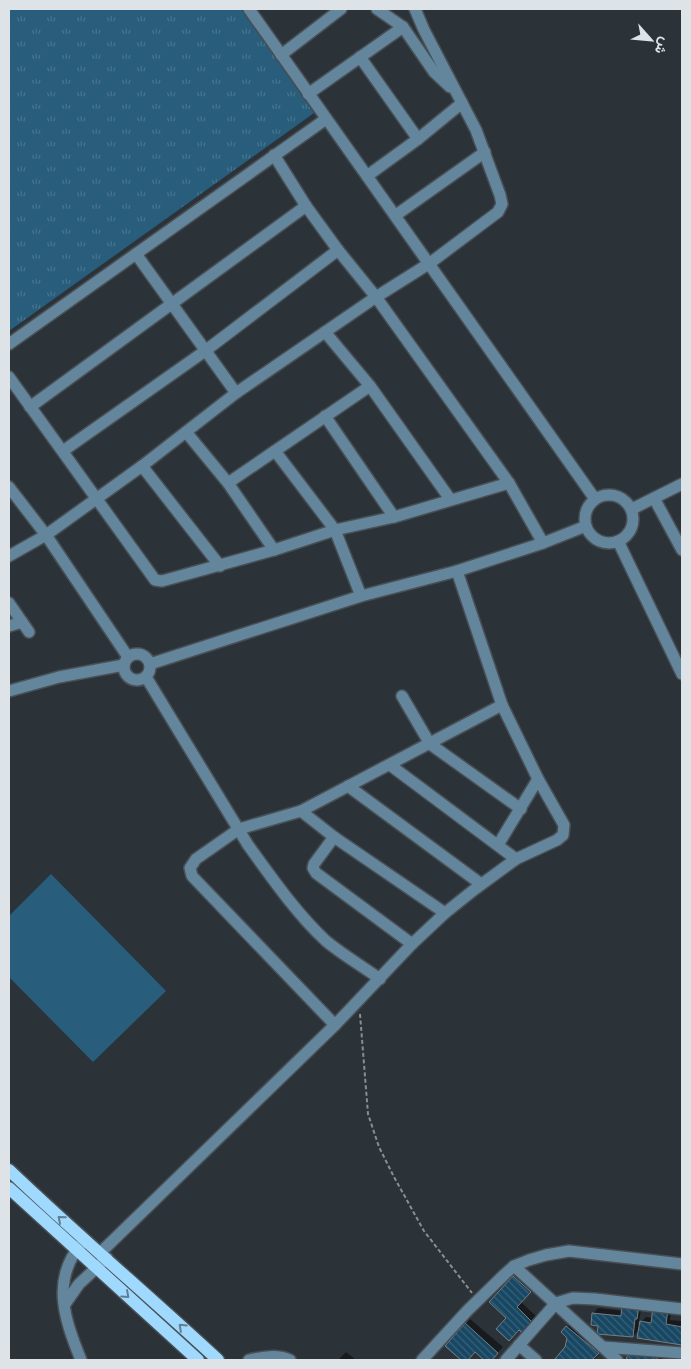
<svg xmlns="http://www.w3.org/2000/svg" width="691" height="1369" font-family="'Nunito Sans',Vazirmatn,sans-serif">
	<defs>
		<pattern id="grass-tufts" width="24" height="20" patternUnits="userSpaceOnUse" patternTransform="scale(1.25)"><rect width="24" height="20" fill="#285d7c"/><path d="M3 7l-1-3M5 7V3M7 7l1-3M15 17l-1-3M17 17v-4M19 17l1-3" fill="none" stroke="#47748f"/></pattern>
		<pattern id="building-back-hatch" width="6" height="6" patternUnits="userSpaceOnUse" patternTransform="scale(1.25)"><rect width="6" height="6" fill="#174762"/><path d="M-1 5l2 2M0 0l6 6M5-1l2 2" fill="none" stroke="#386178"/></pattern>
	</defs>
	<rect width="100%" height="100%" fill="#2b3339"/>
	<path fill="url(#grass-tufts)" d="M 9,9 L 241,9 L 314,113 L 9,331 Z"/>
	<path fill="#285d7c" d="M 51,874 L 166,991 L 93,1062 L 9,977 L 9,916 Z"/>
	<g fill="#0007">
		<path d="M 519,1272 L 535,1286 L 521,1302 L 536,1316 L 522,1331 L 491,1302 Z"/>
		<path d="M 643,1301 L 638,1325 L 646,1317 L 653,1318 L 672,1304 L 670,1320 L 682,1321 L 682,1344 L 639,1337 L 640,1329 L 633,1336 L 599,1325 L 593,1314 L 598,1308 L 623,1311 Z"/>
		<path d="M 470,1319 L 503,1347 L 491,1360 L 486,1360 L 475,1351 L 467,1360 L 463,1360 L 447,1346 Z"/>
		<path d="M 574,1320 L 605,1345 L 594,1360 L 556,1360 L 566,1347 L 569,1337 L 563,1332 Z"/>
		<path d="M 642,1343 L 664,1348 L 662,1360 L 631,1360 L 628,1358 Z"/>
		<path d="M 682,1349 L 682,1360 L 674,1360 L 675,1356 Z"/>
		<path d="M 346,1352 L 356,1360 L 338,1360 Z"/>
	</g>
	<g fill="url(#building-back-hatch)" stroke="#757e85">
		<path d="M 513,1276 L 531,1292 L 517,1307 L 532,1322 L 522,1333 L 519,1330 L 509,1341 L 496,1329 L 506,1318 L 489,1302 Z"/>
		<path d="M 622,1304 L 639,1306 L 637,1319 L 635,1319 L 633,1337 L 597,1334 L 598,1326 L 591,1325 L 592,1313 L 621,1316 Z"/>
		<path d="M 653,1307 L 668,1309 L 666,1324 L 682,1327 L 682,1345 L 637,1338 L 640,1321 L 651,1323 Z"/>
		<path d="M 465,1323 L 498,1353 L 492,1360 L 484,1360 L 475,1352 L 468,1360 L 461,1360 L 445,1346 Z"/>
		<path d="M 566,1326 L 599,1353 L 592,1360 L 554,1360 L 565,1347 L 567,1338 L 561,1332 Z"/>
		<path d="M 633,1350 L 658,1354 L 657,1360 L 629,1360 L 626,1358 Z"/>
	</g>
	<g fill="none" stroke-linecap="round" stroke-linejoin="round">
		<defs>
			<g id="minor">
				<path d="M 249,9 L 595,499"/>
				<path d="M 377,9 L 403,27 L 434,72 L 450,87"/>
				<path d="M 281,55 L 341,9"/>
				<path d="M 360,57 L 418,139"/>
				<path d="M 308,94 L 403,27"/>
				<path d="M 274,155 L 306,206 L 338,250 L 376,297 L 509,483 L 543,543"/>
				<path d="M 367,176 L 418,139 L 462,103"/>
				<path d="M 396,215 L 485,152"/>
				<path d="M 136,254 L 236,393"/>
				<path d="M 325,332 L 370,386 L 450,499"/>
				<path d="M 9,344 L 326,119"/>
				<path d="M 9,377 L 155,580 L 162,581 L 274,550 L 335,530 L 394,517 L 509,483"/>
				<path d="M 30,407 L 306,206"/>
				<path d="M 325,416 L 394,517"/>
				<path d="M 186,432 L 228,483 L 274,550"/>
				<path d="M 63,451 L 205,351 L 338,250"/>
				<path d="M 275,451 L 335,530 L 361,596"/>
				<path d="M 142,466 L 220,566"/>
				<path d="M 228,483 L 370,386"/>
				<path d="M 9,487 L 46,535 L 128,657"/>
				<circle cx="609" cy="519" r="24"/>
				<path d="M 654,498 L 682,550"/>
				<path d="M 632,509 L 682,484"/>
				<path d="M 618,541 L 682,674"/>
				<path d="M 9,556 L 46,535 L 142,466 L 236,393 L 376,297 L 430,263 L 498,212 L 502,204 L 500,195 L 476,130 L 424,30 L 415,9"/>
				<path d="M 9,603 L 29,632"/>
				<path d="M 9,626 L 22,622"/>
				<circle cx="137" cy="667" r="13"/>
				<path d="M 150,664 L 361,596 L 457,571 L 543,543 L 586,526"/>
				<path d="M 146,677 L 248,845 C 272,878 296,913 326,941 C 343,955 362,966 380,979"/>
				<path d="M 9,691 L 59,677 L 124,665"/>
				<path d="M 402,696 L 430,744 L 521,809"/>
				<path d="M 390,765 L 516,859"/>
				<path d="M 348,786 L 481,884"/>
				<path d="M 301,811 L 334,837 L 445,913"/>
				<path d="M 334,837 L 314,864 L 313,868 L 316,873 L 412,944"/>
				<path d="M 498,845 L 538,779"/>
				<path d="M 335,1025 L 192,876 L 190,868 L 196,859 L 239,829 L 301,811 L 502,705"/>
				<path d="M 100,1253 L 335,1025 L 412,944 L 445,913 L 475,889 L 516,859 L 557,840 L 563,835 L 564,825 L 538,779 L 502,705 L 457,571"/>
				<path d="M 514,1266 L 617,1360"/>
				<path d="M 65,1304 L 79,1284 L 107,1258"/>
				<path d="M 519,1345 L 536,1360"/>
				<path d="M 603,1347 L 682,1353"/>
				<path d="M 81,1360 C 65,1320 50,1280 82,1243"/>
				<path d="M 249,1360 C 262,1357 277,1354 290,1360"/>
				<path d="M 422,1360 L 467,1311 L 505,1274 L 514,1266 L 529,1260 L 546,1255 L 569,1251 L 682,1264"/>
				<path d="M 506,1360 L 556,1303 L 573,1298 L 595,1299 L 682,1309"/>
			</g>
			<g id="major">
				<path d="M 9,1170 C 77,1235 149,1296 218,1360"/>
				<path d="M 9,1188 L 198,1360"/>
			</g>
		</defs>
		<use href="#minor" stroke="#484f55" stroke-width="14"/>
		<use href="#major" stroke="#484f55" stroke-width="15"/>
		<path stroke="#888e93" stroke-width="2" stroke-dasharray="4 2.5" stroke-linecap="butt" d="M 360,1014 L 368,1114 L 379,1147 L 394,1177 L 424,1231 L 472,1293"/>
		<use href="#minor" stroke="#64869d" stroke-width="11"/>
		<use href="#major" stroke="#a0d9fe" stroke-width="12"/>
	</g>
	<defs><path id="oneway-chevron" d="M-2-3.5L2.5 0L-2 3.5" fill="none" stroke-width="1.6" stroke-linecap="round" stroke-linejoin="round" transform="scale(1.25)"/></defs>
	<g stroke="#607e92">
		<use href="#oneway-chevron" transform="translate(61 1219) rotate(-139)"/>
		<use href="#oneway-chevron" transform="translate(126 1295) rotate(42)"/>
		<use href="#oneway-chevron" transform="translate(182 1327) rotate(-137)"/>
	</g>
	<rect width="691" height="1369" fill="none" stroke="#dee3e7" stroke-width="20"/>
	<g transform="translate(651 40) rotate(117)" stroke="#2b3339" stroke-width="4" paint-order="stroke">
	<path d="M0-4L9 19L0 12L-9 19Z" fill="#dee3e7"/>
	<text y="-8" font-size="14" font-weight="bold" text-anchor="middle" fill="#dee3e7">ش</text>
	</g>
</svg>
